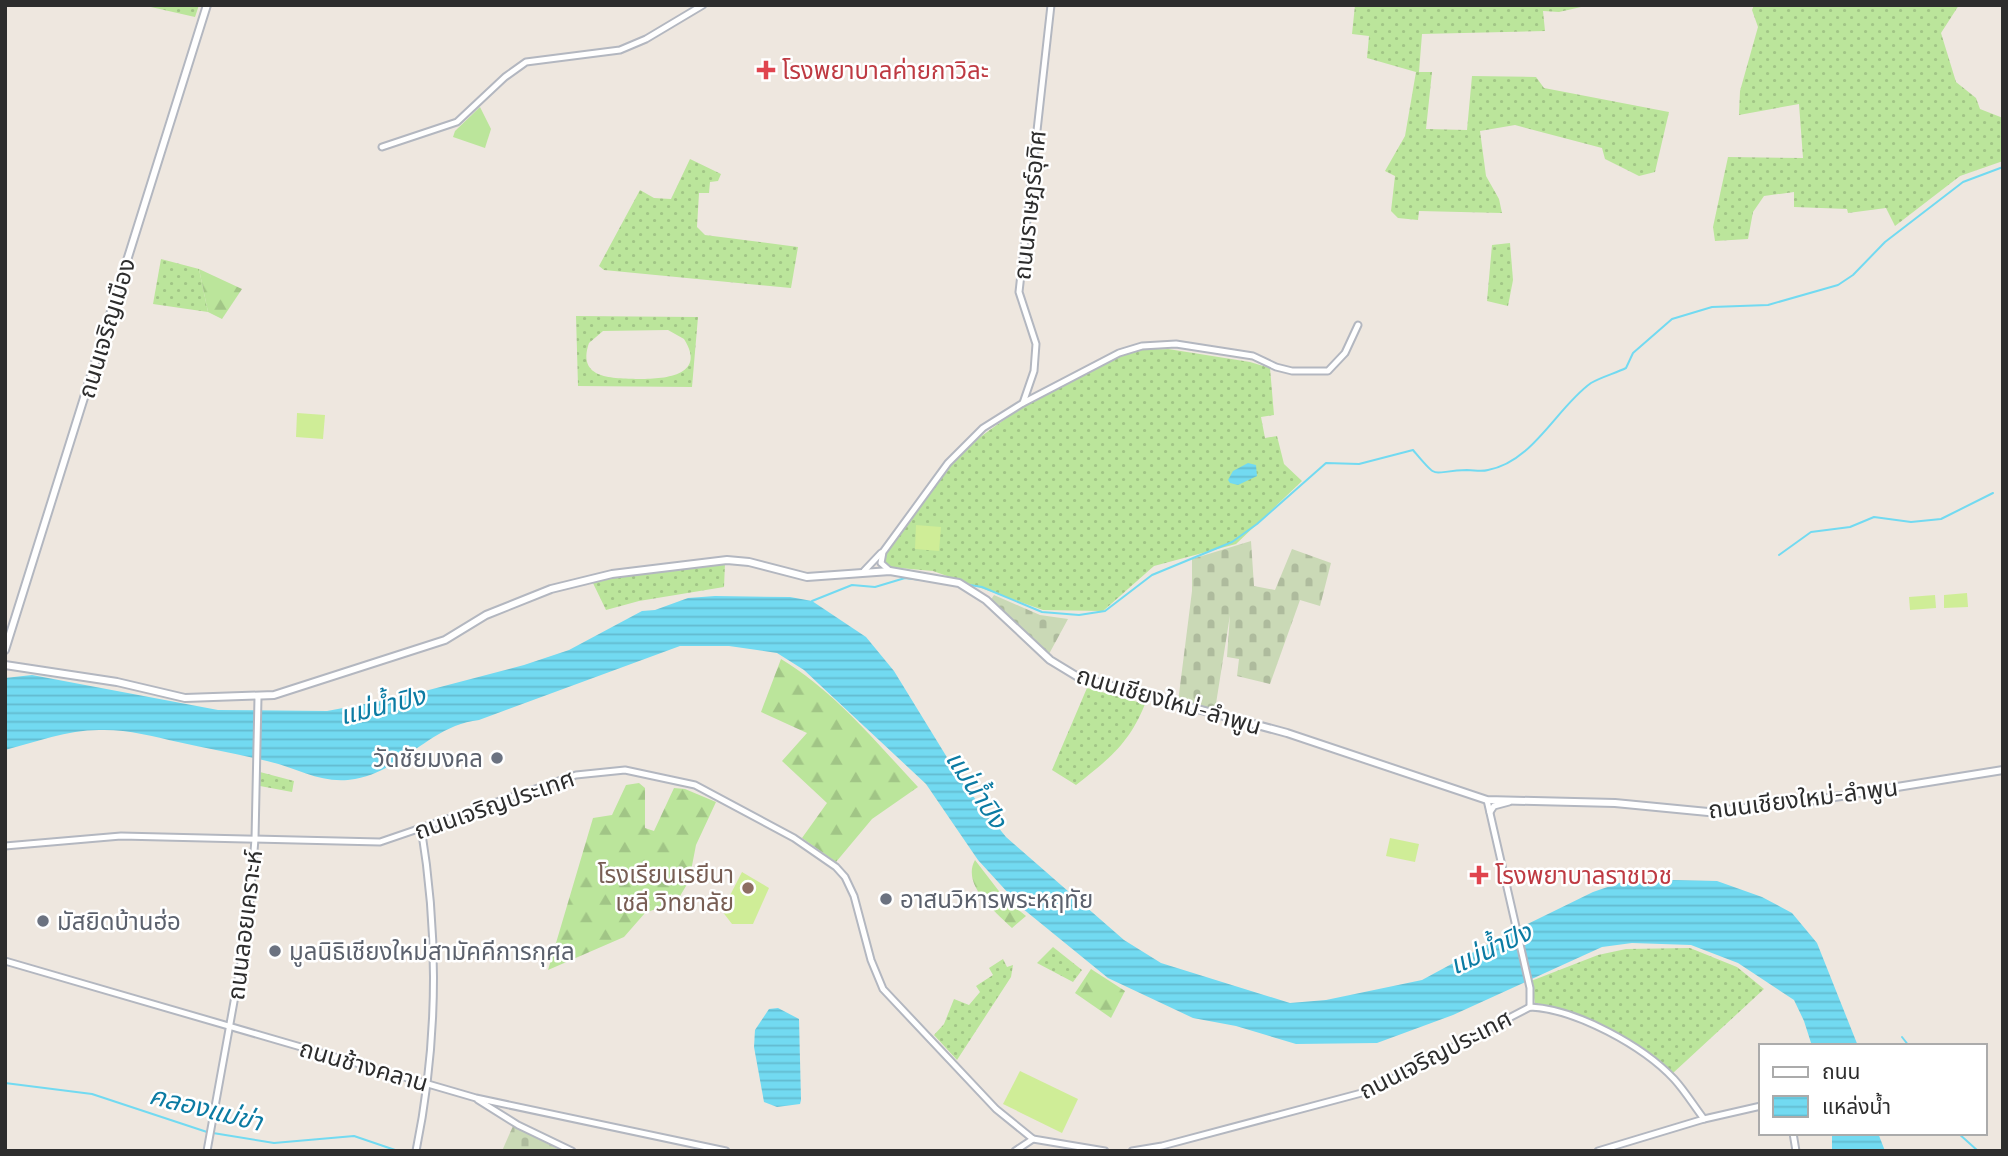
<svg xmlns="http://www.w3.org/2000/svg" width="2008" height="1156" font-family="Quicksand,'Noto Sans Thai',sans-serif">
	<defs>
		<pattern id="grass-dots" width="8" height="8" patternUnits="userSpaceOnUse" patternTransform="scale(1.75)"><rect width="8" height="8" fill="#bbe59b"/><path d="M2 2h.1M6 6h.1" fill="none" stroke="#a1c586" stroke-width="1.8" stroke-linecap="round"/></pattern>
		<pattern id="forest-firs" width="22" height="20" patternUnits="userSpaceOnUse" patternTransform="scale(1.75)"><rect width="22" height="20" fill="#bbe59b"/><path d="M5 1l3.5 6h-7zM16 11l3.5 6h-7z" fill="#a1c586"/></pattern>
		<pattern id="cemetery-stones" width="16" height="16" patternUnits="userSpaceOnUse" patternTransform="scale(1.75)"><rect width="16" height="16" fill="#cad9b6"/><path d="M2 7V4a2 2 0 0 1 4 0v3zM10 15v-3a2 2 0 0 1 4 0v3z" fill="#aebb9d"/></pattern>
		<pattern id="water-rules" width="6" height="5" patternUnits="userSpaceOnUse" patternTransform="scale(1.75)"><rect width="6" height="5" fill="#72daf1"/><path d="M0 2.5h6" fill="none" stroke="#63bbcf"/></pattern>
	</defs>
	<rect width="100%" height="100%" fill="#eee7df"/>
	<g fill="url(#grass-dots)" fill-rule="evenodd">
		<path d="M 142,5 L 199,5 L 195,17 Z"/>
		<path d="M 1355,5 L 1590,5 L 1559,12 L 1543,11 L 1545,31 L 1422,34 L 1419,72 L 1432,72 L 1426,129 L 1467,130 L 1472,76 L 1536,77 L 1544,88 L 1669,112 L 1655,172 L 1639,176 L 1605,159 L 1602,148 L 1515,125 L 1480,131 L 1486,176 L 1499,199 L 1502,213 L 1419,211 L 1418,220 L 1398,218 L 1391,211 L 1395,176 L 1385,171 L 1405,136 L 1416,72 L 1367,58 L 1369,36 L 1352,34 Z"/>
		<path d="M 1754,5 L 1959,5 L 1941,33 L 1956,82 L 1976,98 L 1980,109 L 2003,118 L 2003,161 L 1960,176 L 1895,226 L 1886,208 L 1848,213 L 1847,209 L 1794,207 L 1794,192 L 1764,196 L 1753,212 L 1748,239 L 1715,241 L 1713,227 L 1728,157 L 1803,158 L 1799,104 L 1739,115 L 1740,91 L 1758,27 L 1752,10 Z"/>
		<path d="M 690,159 L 721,174 L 718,181 L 710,182 L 709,193 L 699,193 L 697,227 L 705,235 L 798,247 L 791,288 L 604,270 L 599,266 L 640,190 L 654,198 L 671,199 Z"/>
		<path d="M 1510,243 L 1513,280 L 1508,306 L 1487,301 L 1492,245 Z"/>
		<path d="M 161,259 L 199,269 L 208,312 L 153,304 Z"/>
		<path d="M 576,316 L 698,317 L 692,387 L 578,386 ZM 668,330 L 684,339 C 708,377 662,379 638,379 C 614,378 576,380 589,343 L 603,331 Z"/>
		<path d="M 1168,349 L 1250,362 L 1270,368 L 1274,415 L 1261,417 L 1265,438 L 1277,436 L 1284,464 L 1302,481 L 1236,544 L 1154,566 L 1103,611 L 1043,610 L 933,571 L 889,567 L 885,564 C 882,548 900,530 910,518 C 923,500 936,479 952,462 C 988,424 1089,363 1141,350 C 1149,348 1159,350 1168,349 Z"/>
		<path d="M 725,563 L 724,587 L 639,601 L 606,610 L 592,581 Z"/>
		<path d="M 1087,688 L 1145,704 C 1129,744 1109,759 1076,785 L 1052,770 Z"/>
		<path d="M 260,772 L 294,781 L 292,792 L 260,786 Z"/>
		<path d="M 1053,947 L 1082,970 L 1073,982 L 1037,963 Z"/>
		<path d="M 1690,948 L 1737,967 L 1764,989 L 1673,1073 C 1632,1042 1587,1011 1535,1003 L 1531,981 L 1598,955 L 1626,949 Z"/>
		<path d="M 1003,959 L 1007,967 L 1013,965 L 1011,977 L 957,1060 L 934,1035 L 944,1024 L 954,999 L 969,1005 L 980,992 L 976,986 L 993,975 L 989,968 Z"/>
	</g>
	<g fill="url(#forest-firs)">
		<path d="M 199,269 L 242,289 L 222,319 L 208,312 Z"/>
		<path d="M 781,659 C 835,692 875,741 918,787 L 872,819 L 836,862 L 802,838 L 827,803 L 782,761 L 807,733 L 761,712 Z"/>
		<path d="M 639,783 L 645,788 L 645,828 L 654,831 L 674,788 L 685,789 L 716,802 L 696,845 L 689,881 L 677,901 L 645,913 L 624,937 L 548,970 L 593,818 L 612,815 L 626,785 Z"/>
		<path d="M 975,860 L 1005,899 L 1026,916 L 1012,928 C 996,912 961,885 975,860 Z"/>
		<path d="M 1091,969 L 1125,991 L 1111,1018 L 1075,993 Z"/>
	</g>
	<g fill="url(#cemetery-stones)">
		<path d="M 1251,541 L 1254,586 L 1275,590 L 1292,549 L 1331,563 L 1320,606 L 1300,600 L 1270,684 L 1237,676 L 1239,659 L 1227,657 L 1230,615 L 1215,710 L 1178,702 L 1192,591 L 1192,559 Z"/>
		<path d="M 994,595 L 1040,615 L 1068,619 L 1049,654 L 990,601 Z"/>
		<path d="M 513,1126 L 560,1150 L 502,1151 Z"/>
	</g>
	<path fill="#bbe59b" d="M 480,107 L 491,129 L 485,148 L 453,137 L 455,131 Z"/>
	<g fill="#cfed97">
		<path d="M 297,413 L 325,415 L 323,439 L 296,437 Z"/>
		<path d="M 916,525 L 941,527 L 939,551 L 915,549 Z"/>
		<path d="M 1967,593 L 1968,607 L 1944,608 L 1944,595 Z"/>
		<path d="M 1935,595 L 1936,608 L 1910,610 L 1909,597 Z"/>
		<path d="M 1390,838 L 1419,844 L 1415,862 L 1386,856 Z"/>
		<path d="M 742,872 L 769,888 L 753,924 L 732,924 L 722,911 Z"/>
		<path d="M 1020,1071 L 1078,1099 L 1062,1133 L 1003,1104 Z"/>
	</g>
	<g fill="url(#water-rules)">
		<path d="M 1248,463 L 1256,465 L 1257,476 L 1238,485 L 1230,483 L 1228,480 L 1233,471 Z"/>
		<path d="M 715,596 L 790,597 L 812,601 L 866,637 L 894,671 L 964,785 L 1006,837 L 1124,940 L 1161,963 L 1290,1003 L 1326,1000 L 1422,980 L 1507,934 L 1593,892 L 1631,879 L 1717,881 L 1762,897 L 1792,913 L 1817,943 L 1858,1046 L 1812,1046 L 1804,1021 L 1794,1000 L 1738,963 L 1691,945 L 1632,943 L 1602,947 L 1453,1015 L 1377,1043 L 1296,1044 L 1236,1026 L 1193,1018 L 1108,978 L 1022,908 L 978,860 L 926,784 L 804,670 L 777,653 L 729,646 L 680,646 L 479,720 C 431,725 404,770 355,779 C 322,785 298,768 267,761 C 238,754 208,749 178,742 C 152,736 126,729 99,730 C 67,730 36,742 5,750 L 5,678 L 32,675 L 218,710 L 327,711 L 402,697 L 524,665 L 569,650 L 642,611 L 655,610 L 688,598 Z"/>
		<path d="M 778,1008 L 799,1019 L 801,1100 L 800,1104 L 777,1107 L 764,1102 L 754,1047 L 755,1030 L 769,1009 Z"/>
		<path d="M 1832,1133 L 1878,1133 L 1885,1151 L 1832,1151 Z"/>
	</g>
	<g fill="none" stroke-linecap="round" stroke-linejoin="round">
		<g stroke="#72daf1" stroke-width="2">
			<path d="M 1779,555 L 1811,532 L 1850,527 L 1874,517 L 1911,522 L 1941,519 L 1993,493"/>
			<path d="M 964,584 L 982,587 L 1042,612 L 1079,615 L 1105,611 L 1152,575 L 1232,542 L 1257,524 L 1326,463 L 1359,464 L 1413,450 C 1440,482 1429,471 1467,470 C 1474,470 1481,472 1488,470 C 1533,462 1557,407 1591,383 C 1601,377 1616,373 1626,368 L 1633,353 L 1672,319 L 1712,307 L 1768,305 L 1838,285 L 1853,275 L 1885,242 L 1963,182 L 2003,167"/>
			<path d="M 812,601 L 852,585 L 875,587 L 905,578 L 922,580"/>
			<path d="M 1902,1037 L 1909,1046"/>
			<path d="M 5,1083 L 92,1094 L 207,1132"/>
			<path d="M 213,1133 L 274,1143 L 354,1136 L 398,1151"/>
			<path d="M 1958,1133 L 1978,1151"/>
		</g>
		<defs>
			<g id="tertiary">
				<path d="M 382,147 L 457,122 L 505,77 L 526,62 L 620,50 L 646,39 L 703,5"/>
				<path d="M 1023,403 L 1034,371 L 1036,344 L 1019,292 L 1051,5"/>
				<path d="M 864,571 L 881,553"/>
				<path d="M 890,571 L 881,563 L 883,552 L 948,463 L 983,428 L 1023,403 L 1119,353 L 1142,346 L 1176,344 L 1253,356 L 1276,367 L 1292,371 L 1328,371 L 1345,353 L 1358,325"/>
				<path d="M 1487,800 L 1530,988 L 1530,1007"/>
				<path d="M 1490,812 L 1494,806 L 1509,802"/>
				<path d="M 5,846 L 121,836 L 380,842 L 576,775 L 625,770 L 695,785 L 794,838 L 836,867 L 845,877 L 854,896 L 871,960 L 883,989 L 996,1109 L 1033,1139 L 1105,1151"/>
				<path d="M 5,961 L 476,1098 L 726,1151"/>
				<path d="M 478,1100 L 518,1125 L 572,1151"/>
				<path d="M 1793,1133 L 1796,1151"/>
				<path d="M 207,1151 L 248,924 L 255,839 L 258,697"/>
				<path d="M 416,1151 C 438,1043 439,936 421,827"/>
				<path d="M 1015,1151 L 1033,1139"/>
				<path d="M 1132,1151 L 1162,1146 L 1369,1091 L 1530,1007 C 1576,1009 1643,1046 1674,1079 C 1685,1091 1694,1106 1704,1119"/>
				<path d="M 1598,1151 L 1704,1119 L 1761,1106"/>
			</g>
			<g id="secondary">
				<path d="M 5,650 L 207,5"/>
				<path d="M 5,665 L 117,682 L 185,698 L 274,695 L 445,640 L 486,615 L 551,589 L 612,574 L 727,560 L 749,562 L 807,577 L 890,571 L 959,583 L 986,600 L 1050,660 L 1078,677 L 1287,733 L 1487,800 L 1615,803 L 1708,812 L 1816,800 L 2003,770"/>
			</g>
		</defs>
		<use href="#tertiary" stroke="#b3b7c0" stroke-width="9"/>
		<use href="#secondary" stroke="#b3b7c0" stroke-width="10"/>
		<use href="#tertiary" stroke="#fff" stroke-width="5"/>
		<use href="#secondary" stroke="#fff" stroke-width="6"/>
	</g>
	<g fill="#e0444e" stroke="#fff" stroke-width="2.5">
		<path d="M762.5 59.5h7v7h7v7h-7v7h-7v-7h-7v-7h7z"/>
		<path d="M1475.5 864.5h7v7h7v7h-7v7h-7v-7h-7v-7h7z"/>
	</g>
	<g fill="#6b7280" stroke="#fff" stroke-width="2.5">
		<circle cx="497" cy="758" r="7"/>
		<circle cx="886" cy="899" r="7"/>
		<circle cx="43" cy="921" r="7"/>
		<circle cx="275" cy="951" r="7"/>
	</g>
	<circle fill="#8d6e63" stroke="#fff" stroke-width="2.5" cx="748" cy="888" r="7"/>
	<g text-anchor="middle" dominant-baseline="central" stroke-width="5" stroke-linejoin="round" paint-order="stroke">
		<g font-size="24" fill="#be3a42" stroke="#fff" text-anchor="start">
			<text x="782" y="70">โรงพยาบาลค่ายกาวิละ</text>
			<text x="1495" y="875">โรงพยาบาลราชเวช</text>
		</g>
		<g font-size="24" fill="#2d2d2d" stroke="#fff">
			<text transform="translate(1029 205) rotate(-84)">ถนนราษฎร์อุทิศ</text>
			<text transform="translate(106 328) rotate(-73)">ถนนเจริญเมือง</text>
			<text transform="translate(1169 700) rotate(16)">ถนนเชียงใหม่-ลำพูน</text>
			<text transform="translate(1803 798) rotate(-7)">ถนนเชียงใหม่-ลำพูน</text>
			<text transform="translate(494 804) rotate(-19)">ถนนเจริญประเทศ</text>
			<text transform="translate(244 925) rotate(-83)">ถนนลอยเคราะห์</text>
			<text transform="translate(1435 1054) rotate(-27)">ถนนเจริญประเทศ</text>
			<text transform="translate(364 1065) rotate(16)">ถนนช้างคลาน</text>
		</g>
		<g font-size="24" fill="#5b616d" stroke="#fff" text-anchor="start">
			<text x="483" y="758" text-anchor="end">วัดชัยมงคล</text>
			<text x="900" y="899">อาสนวิหารพระหฤทัย</text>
			<text x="57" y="921">มัสยิดบ้านฮ่อ</text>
			<text x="289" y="951">มูลนิธิเชียงใหม่สามัคคีการกุศล</text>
		</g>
		<g font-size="24" fill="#785e54" stroke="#fff" text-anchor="end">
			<text x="734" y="874">โรงเรียนเรยีนา<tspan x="734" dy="28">เชลี วิทยาลัย</tspan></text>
		</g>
		<g font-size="26" font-style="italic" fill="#0b7ba3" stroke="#fff">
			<text transform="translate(382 705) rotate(-14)">แม่น้ำปิง</text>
			<text transform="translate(977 789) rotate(56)">แม่น้ำปิง</text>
			<text transform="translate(1490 948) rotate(-25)">แม่น้ำปิง</text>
			<text transform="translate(206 1108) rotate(14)">คลองแม่ข่า</text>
		</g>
	</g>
	<rect width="2008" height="1156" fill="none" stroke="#2d2d2d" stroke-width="14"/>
	<rect x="1759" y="1044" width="228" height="91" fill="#ffffff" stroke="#ababab" stroke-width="2"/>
	<rect x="1773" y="1067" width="35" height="10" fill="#ffffff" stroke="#ababab" stroke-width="2"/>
	<text x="1822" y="1079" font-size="21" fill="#2d2d2d">ถนน</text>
	<rect x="1773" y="1096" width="35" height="21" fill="url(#water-rules)" stroke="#ababab" stroke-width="2"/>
	<text x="1822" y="1114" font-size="21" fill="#2d2d2d">แหล่งน้ำ</text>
</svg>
